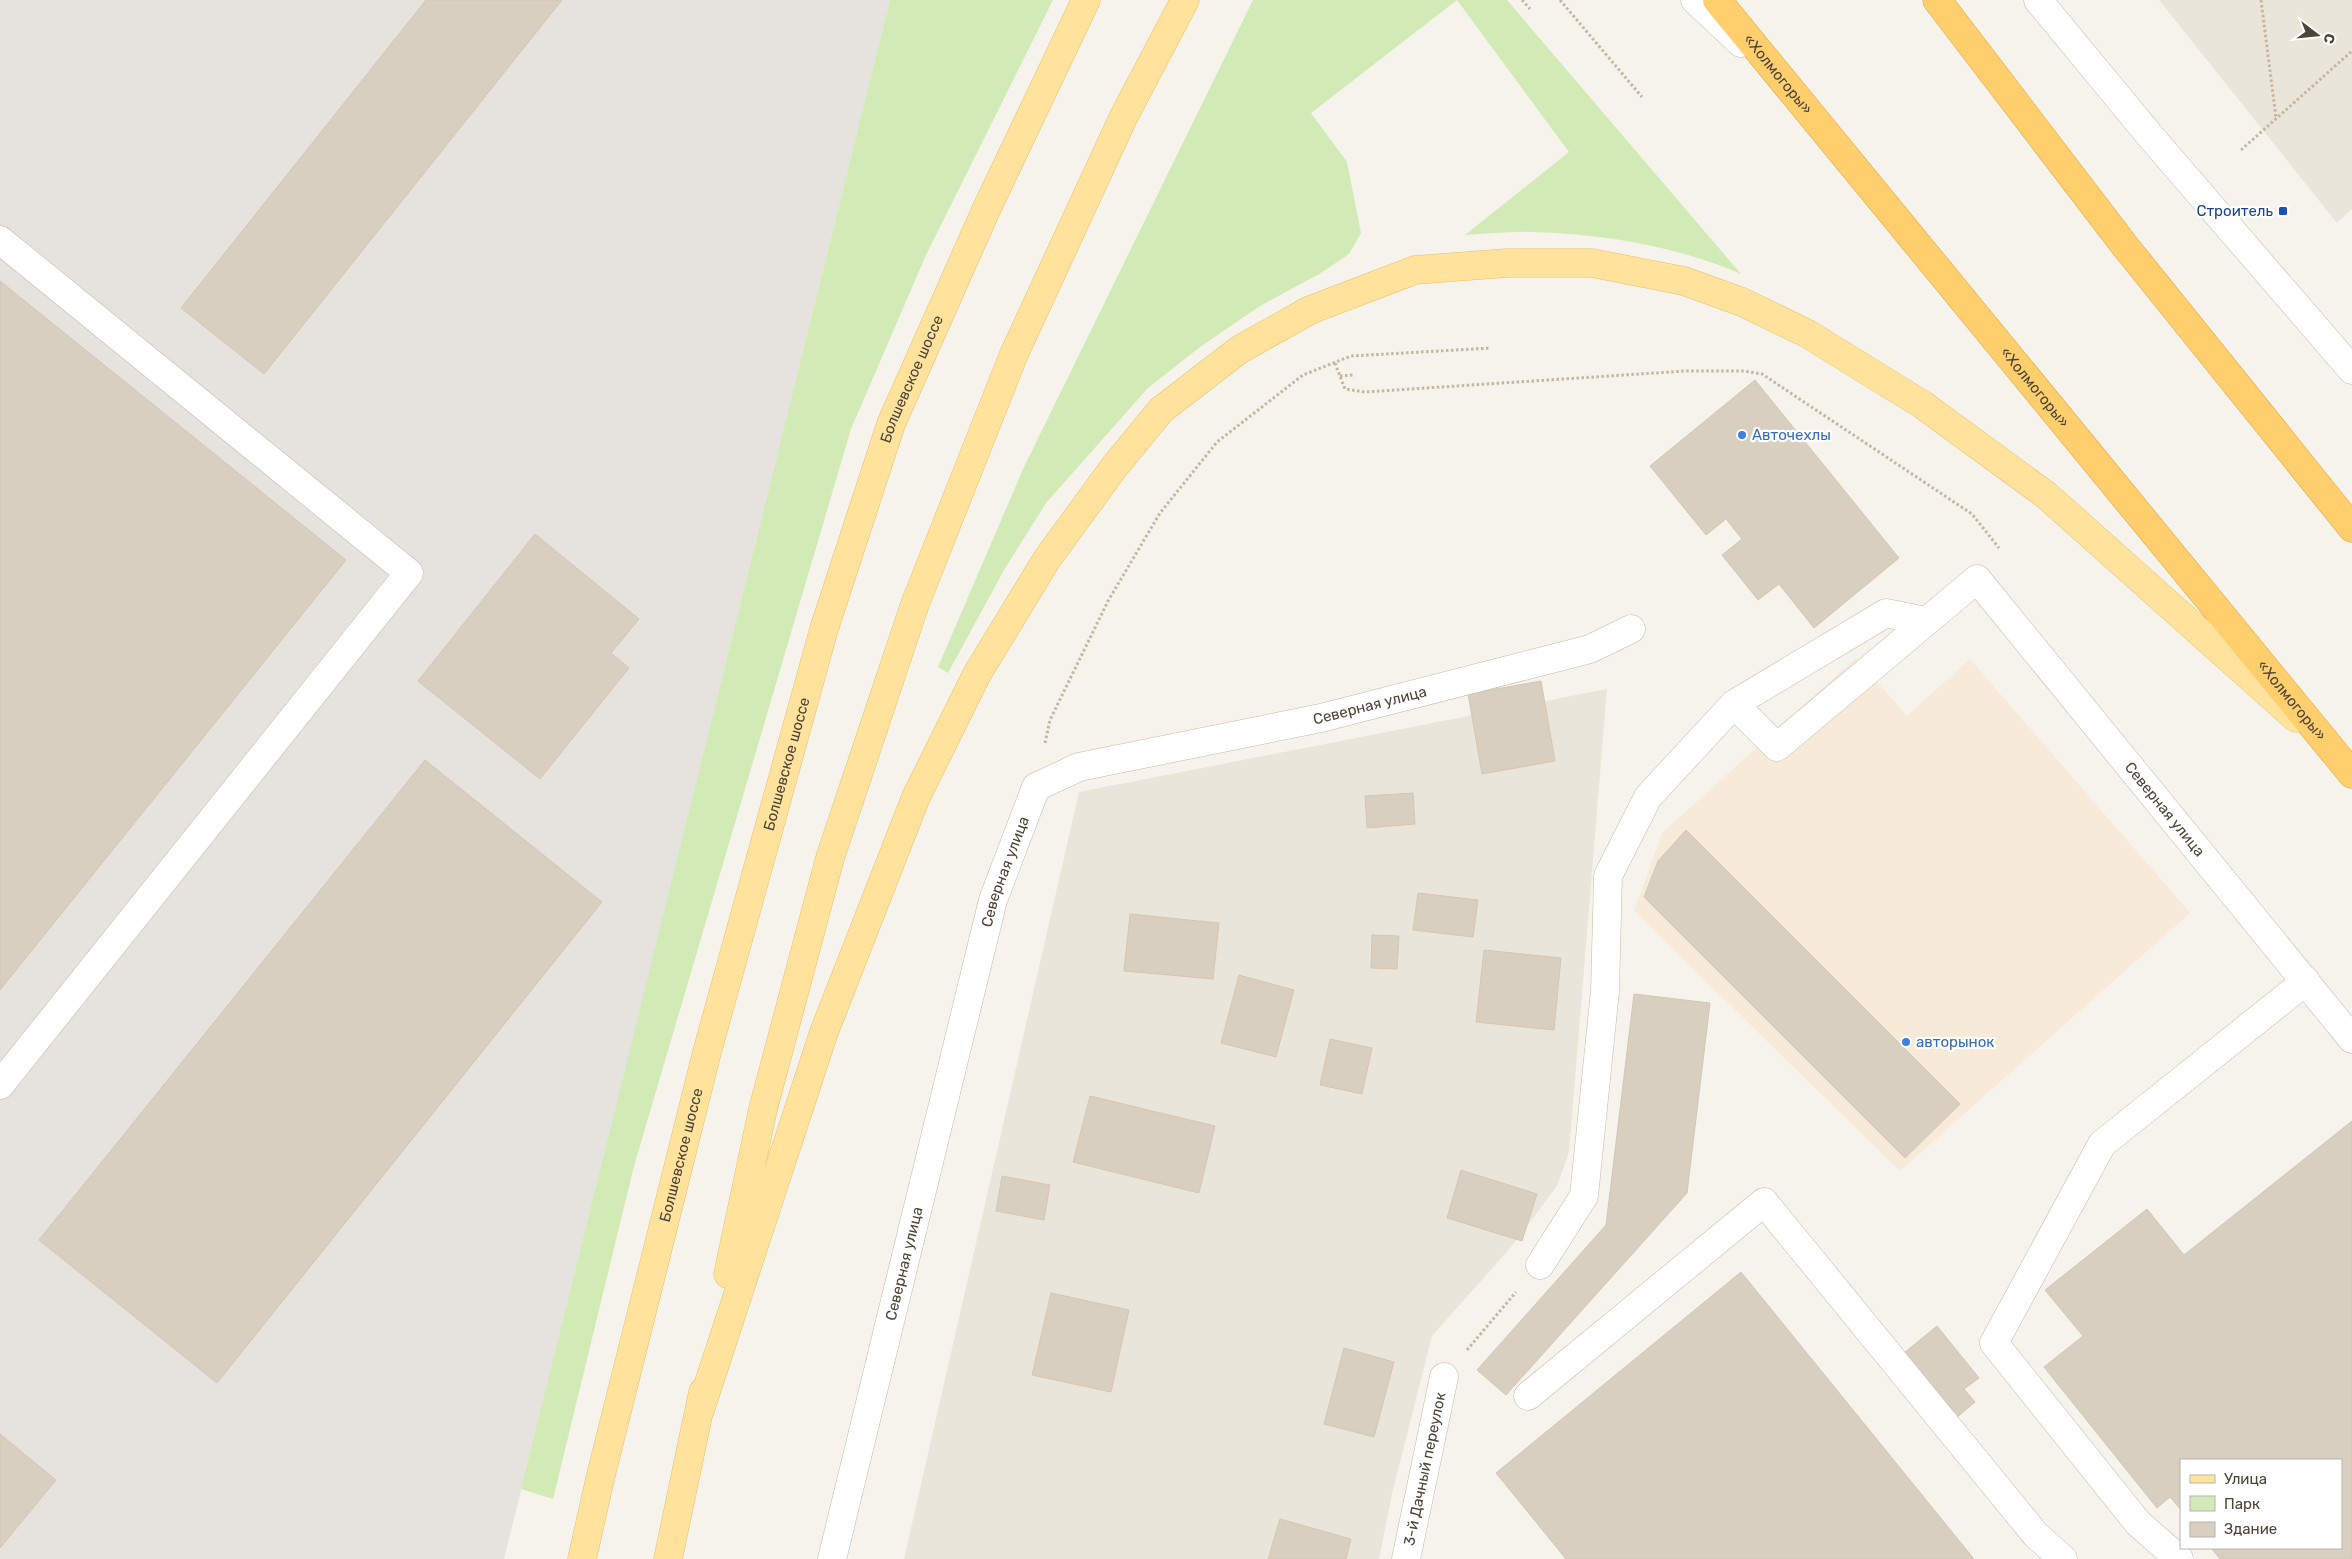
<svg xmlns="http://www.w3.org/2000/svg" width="2352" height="1559" font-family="Rubik,sans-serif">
	<rect width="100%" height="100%" fill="#f6f3ec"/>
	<g fill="#eae5da">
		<path d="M 2159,0 L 2352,0 L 2352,209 L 2337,223 Z"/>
		<path d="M 1607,689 L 1569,1152 L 1557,1186 L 1511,1247 L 1432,1336 L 1392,1494 L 1379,1559 L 904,1559 L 1079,792 Z"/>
	</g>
	<path fill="#f7ead8" d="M 1856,658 L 1907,716 L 1970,659 L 2190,913 L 1900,1171 L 1634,911 L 1662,833 Z"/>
	<path fill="#e6e2dd" d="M 0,0 L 890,0 L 504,1559 L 0,1559 Z"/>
	<g fill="#d2eab5">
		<path d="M 890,0 L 1053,0 L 926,255 L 851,429 L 634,1166 L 553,1499 L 521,1489 Z"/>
		<path d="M 1253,0 L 1507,0 L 1741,274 C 1676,246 1603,234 1533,232 C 1510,231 1487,234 1465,235 L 1569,152 L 1457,0 L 1311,113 L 1347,162 L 1361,233 L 1349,254 L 1321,273 L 1260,306 L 1200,347 L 1148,388 L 1046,503 L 1004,570 L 948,673 L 938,667 L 1024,467 Z"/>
	</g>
	<g fill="#d8cfc1" stroke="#d3c7b4">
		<path d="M 426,0 L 562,0 L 264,374 L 181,308 Z"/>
		<path d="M 0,281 L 346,560 L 0,990 Z"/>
		<path d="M 1755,380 L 1899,558 L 1814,628 L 1779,584 L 1758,600 L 1722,555 L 1742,539 L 1726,519 L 1706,535 L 1650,466 Z"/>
		<path d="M 535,534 L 639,619 L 611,653 L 629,668 L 540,779 L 418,681 Z"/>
		<path d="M 1541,681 L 1555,761 L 1482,774 L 1468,694 Z"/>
		<path d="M 425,760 L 602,902 L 217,1383 L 39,1240 Z"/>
		<path d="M 1413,793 L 1415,824 L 1367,828 L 1365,796 Z"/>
		<path d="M 1686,830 L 1960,1104 L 1905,1158 L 1644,897 L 1658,861 Z"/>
		<path d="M 1418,893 L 1478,900 L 1473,937 L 1413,930 Z"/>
		<path d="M 1130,914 L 1219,923 L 1213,979 L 1124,971 Z"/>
		<path d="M 1372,935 L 1399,936 L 1397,969 L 1371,968 Z"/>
		<path d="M 1484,950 L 1561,958 L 1554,1030 L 1476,1022 Z"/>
		<path d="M 1239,975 L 1294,990 L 1276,1057 L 1221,1043 Z"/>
		<path d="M 1634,994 L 1710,1003 L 1687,1193 L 1506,1395 L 1477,1370 L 1606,1225 Z"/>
		<path d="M 1330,1039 L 1372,1048 L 1362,1094 L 1320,1085 Z"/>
		<path d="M 1090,1096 L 1215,1126 L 1199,1193 L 1073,1162 Z"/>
		<path d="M 2352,1121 L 2352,1559 L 2220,1559 L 2211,1548 L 2341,1548 L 2341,1460 L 2181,1460 L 2181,1510 L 2170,1497 L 2157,1508 L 2044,1367 L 2083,1336 L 2045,1290 L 2147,1209 L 2184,1255 Z"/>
		<path d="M 1461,1170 L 1537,1194 L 1522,1241 L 1447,1218 Z"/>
		<path d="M 1002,1176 L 1050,1185 L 1044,1220 L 996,1211 Z"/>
		<path d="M 1741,1272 L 1974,1559 L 1566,1559 L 1496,1473 Z"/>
		<path d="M 1051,1293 L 1129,1310 L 1111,1392 L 1032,1375 Z"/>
		<path d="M 1937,1326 L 1979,1378 L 1964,1389 L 1975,1402 L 1956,1418 L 1904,1353 Z"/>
		<path d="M 1344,1348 L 1394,1362 L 1374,1437 L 1324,1424 Z"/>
		<path d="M 0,1434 L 56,1480 L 0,1548 Z"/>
		<path d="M 1280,1519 L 1351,1539 L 1346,1559 L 1268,1559 Z"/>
	</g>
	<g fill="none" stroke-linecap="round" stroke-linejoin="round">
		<defs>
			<g id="minor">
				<path d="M 1695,0 L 1741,43"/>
				<path d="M 2038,0 L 2151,137 L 2352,370"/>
				<path d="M 0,240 L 409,573 L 0,1085"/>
				<path id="s1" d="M 1734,704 L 1777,747 L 1977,579 L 2352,1039"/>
				<path d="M 1540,1265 L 1584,1196 L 1605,991 L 1608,876 L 1648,797 L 1734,704 L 1886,613 L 1926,621"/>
				<path d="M 1528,1396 L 1764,1202 L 2036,1535 L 2063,1559"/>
				<path id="s2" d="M 832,1559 L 993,900 L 1036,787 L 1079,767 L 1321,718 L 1590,649 L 1631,629"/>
				<path id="s3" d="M 1406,1559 L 1444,1377"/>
				<path d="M 2179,1559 L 2138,1523 L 1994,1343 L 2102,1144 L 2306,981"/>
			</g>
			<g id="major">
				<path d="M 728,1274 L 763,1109 L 830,858 L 915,604 L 1014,354 L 1124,116 L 1185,0"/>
				<path d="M 700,1410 L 824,1032 L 916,797 L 977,674 L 1047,559 L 1115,466 L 1161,410 L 1239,350 L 1310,310 L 1415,270 L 1507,263 L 1592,263 L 1684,281 L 1742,302 L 1808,334 L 1923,405 L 2046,495 L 2296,718"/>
				<path id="s4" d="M 582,1559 L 600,1479 L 707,1052 L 824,629 L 891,424 L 986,210 L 1086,0"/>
				<path d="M 668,1559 L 703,1392"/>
			</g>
			<g id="highway">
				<path id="s5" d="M 1717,0 L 2352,774"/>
				<path d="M 1937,0 L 2125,246 L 2352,528"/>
			</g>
		</defs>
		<use href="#minor" stroke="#c2bbae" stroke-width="29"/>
		<use href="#major" stroke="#e6c16a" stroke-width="29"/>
		<use href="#highway" stroke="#e0a43c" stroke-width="29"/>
		<g stroke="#c4b79f" stroke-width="3" stroke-dasharray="2.5 2.5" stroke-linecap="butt">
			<path d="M 1522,0 L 1530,9"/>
			<path d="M 1560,0 L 1642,97"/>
			<path d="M 2261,0 L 2276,118"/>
			<path d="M 2241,150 L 2352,51"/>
			<path d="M 1335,363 L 1345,389 L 1365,392 L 1685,371 L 1744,371 L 1762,374 L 1972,514 L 1999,548"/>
			<path d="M 1340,376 L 1353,375"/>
			<path d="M 1045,743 L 1050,720 L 1108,601 L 1160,513 L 1217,442 L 1303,375 L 1351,356 L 1491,348"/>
			<path d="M 1467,1350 L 1516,1292"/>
		</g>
		<use href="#minor" stroke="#fff" stroke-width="28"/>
		<use href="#major" stroke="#ffe39c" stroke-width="28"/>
		<use href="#highway" stroke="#ffcf6e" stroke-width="28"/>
	</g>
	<rect fill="#1a4fb4" stroke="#fff" stroke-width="2" x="2278" y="206" width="10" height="10" rx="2.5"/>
	<g fill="#3f7fe0" stroke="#fff" stroke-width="2">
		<circle cx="1742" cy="435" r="5"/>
		<circle cx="1906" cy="1042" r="5"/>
	</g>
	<g text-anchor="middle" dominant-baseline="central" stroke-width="4.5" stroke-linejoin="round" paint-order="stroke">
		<g font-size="15" fill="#4b4439" stroke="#fff">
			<text stroke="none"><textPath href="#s5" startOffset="96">«Холмогоры»</textPath></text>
			<text stroke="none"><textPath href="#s4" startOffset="1226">Болшевское шоссе</textPath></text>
			<text stroke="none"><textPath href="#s5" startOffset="501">«Холмогоры»</textPath></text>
			<text stroke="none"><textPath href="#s5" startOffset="906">«Холмогоры»</textPath></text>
			<text stroke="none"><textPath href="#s2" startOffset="1144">Северная улица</textPath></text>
			<text stroke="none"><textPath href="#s4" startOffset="821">Болшевское шоссе</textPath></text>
			<text stroke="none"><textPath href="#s1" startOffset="619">Северная улица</textPath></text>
			<text stroke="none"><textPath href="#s2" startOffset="709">Северная улица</textPath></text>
			<text stroke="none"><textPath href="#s4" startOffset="416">Болшевское шоссе</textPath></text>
			<text stroke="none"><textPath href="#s2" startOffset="304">Северная улица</textPath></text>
			<text stroke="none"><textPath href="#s3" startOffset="92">3-й Дачный переулок</textPath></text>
		</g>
		<g font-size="15" fill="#164399" stroke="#fff" text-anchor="end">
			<text x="2273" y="211">Строитель</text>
		</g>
		<g font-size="15" fill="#366cbe" stroke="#fff" text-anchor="start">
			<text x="1752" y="435">Авточехлы</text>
			<text x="1916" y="1042">авторынок</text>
		</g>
	</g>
	<rect x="2180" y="1459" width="162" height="90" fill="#ffffff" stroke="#b7b4b0"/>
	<rect x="2190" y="1475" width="25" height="8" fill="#ffe39c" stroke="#b7b4b0"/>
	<text x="2224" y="1484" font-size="15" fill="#4b4439">Улица</text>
	<rect x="2190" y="1496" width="25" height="15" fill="#d2eab5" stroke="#b7b4b0"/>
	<text x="2224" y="1509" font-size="15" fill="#4b4439">Парк</text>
	<rect x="2190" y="1522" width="25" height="15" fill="#d8cfc1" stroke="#b7b4b0"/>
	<text x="2224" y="1534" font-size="15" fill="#4b4439">Здание</text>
	<g transform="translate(2317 35) rotate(106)" stroke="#ffffff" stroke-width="4" paint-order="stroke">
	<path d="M0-4L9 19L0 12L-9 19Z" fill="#4b4439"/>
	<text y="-8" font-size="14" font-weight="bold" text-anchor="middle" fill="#4b4439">С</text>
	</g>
</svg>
